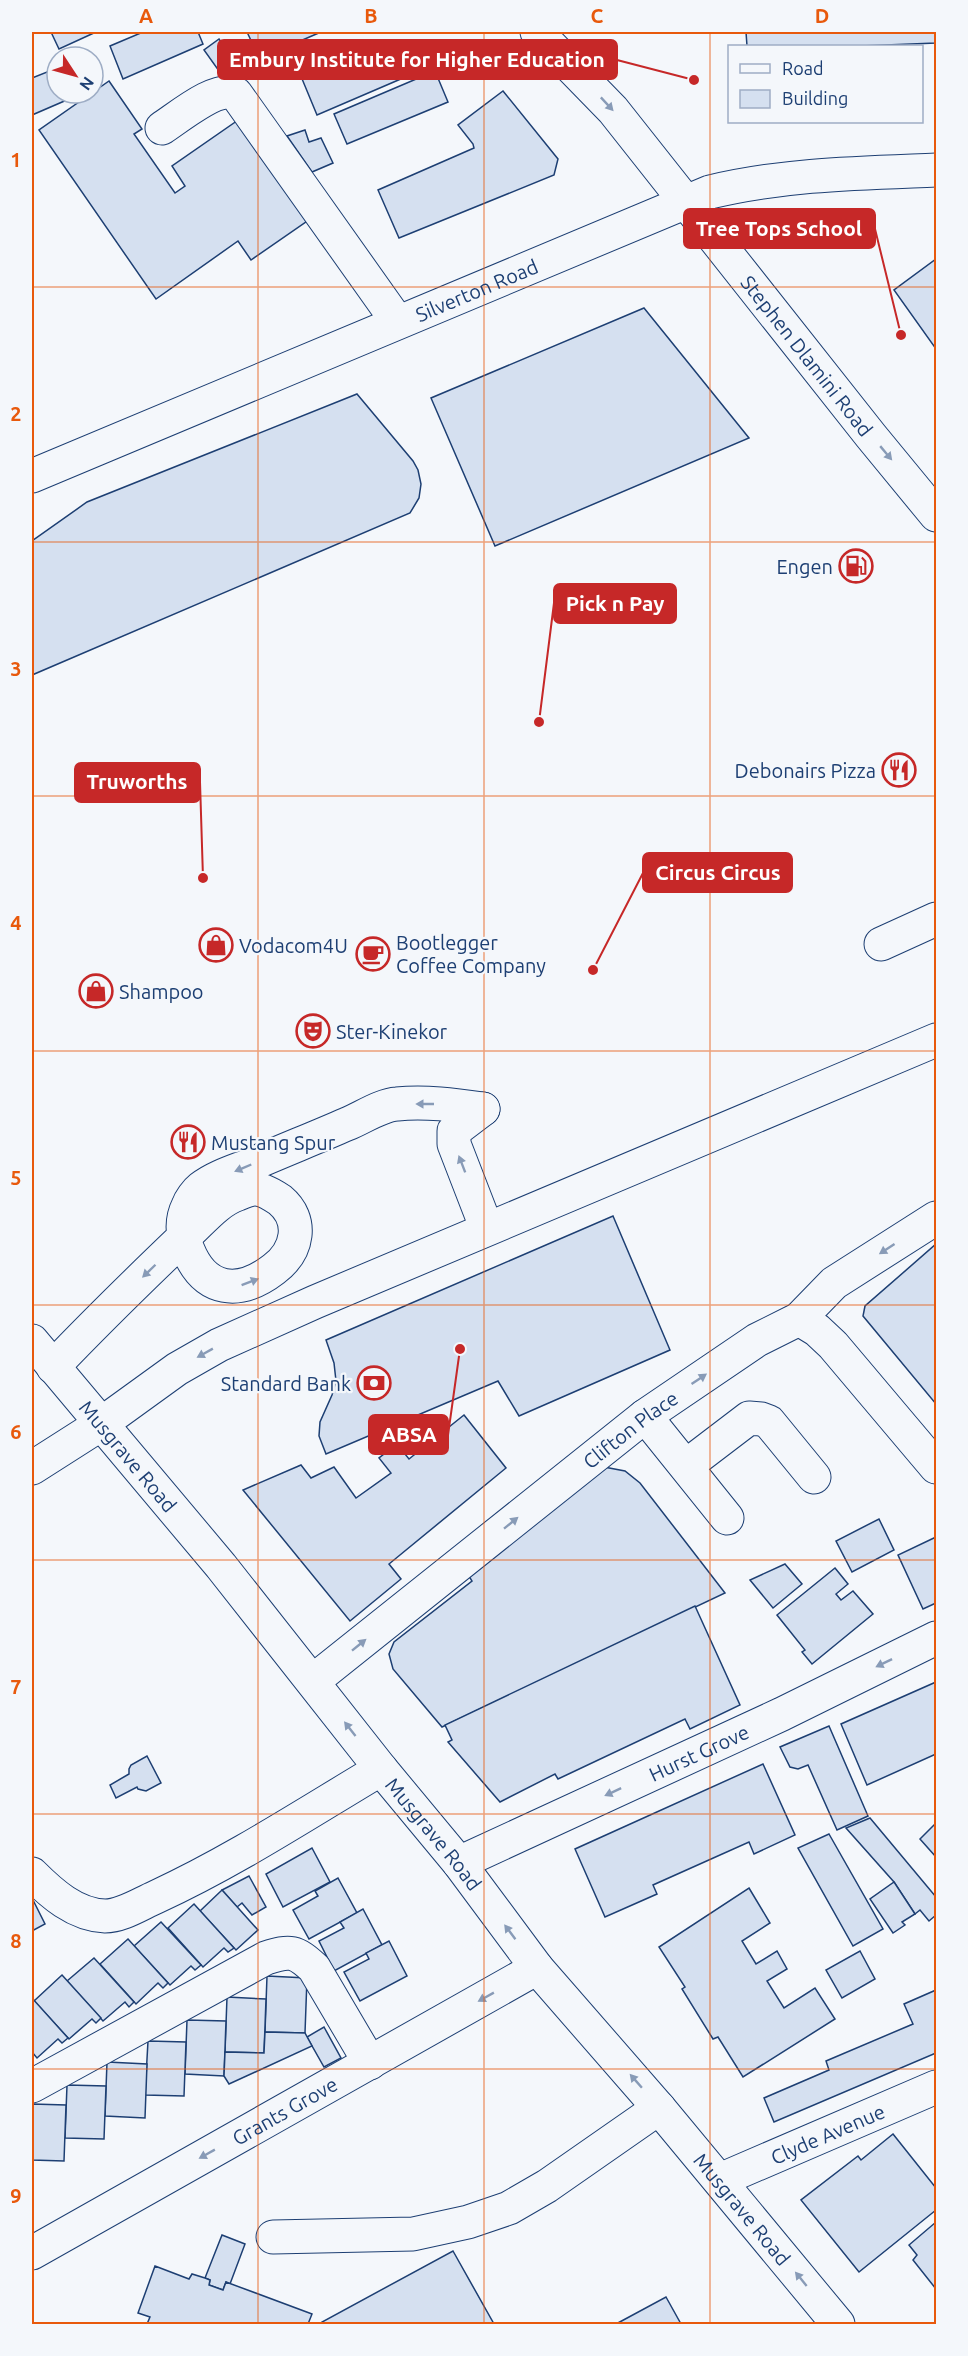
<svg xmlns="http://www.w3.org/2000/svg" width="968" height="2356" font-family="Ubuntu,sans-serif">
	<rect width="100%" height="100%" fill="#f4f7fb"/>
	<g fill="#d5e0f0" stroke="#1d3f73" stroke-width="1.5">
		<path d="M 51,32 L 96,32 L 59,49 Z"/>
		<path d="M 143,32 L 198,32 L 203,44 L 123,79 L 110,46 Z"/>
		<path d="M 247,32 L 321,32 L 270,54 L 267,49 L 257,53 Z"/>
		<path d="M 746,32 L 936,32 L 936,43 L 860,46 L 747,46 Z"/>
		<path d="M 219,39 L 239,68 L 224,78 L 204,50 Z"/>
		<path d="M 404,42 L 417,72 L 317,115 L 300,74 L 360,49 L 364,58 Z"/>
		<path d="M 57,68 L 57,93 L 75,93 L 76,96 L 32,115 L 32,78 Z"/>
		<path d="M 435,71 L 448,102 L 347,144 L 334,114 Z"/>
		<path d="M 109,81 L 142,129 L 134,134 L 175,193 L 185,186 L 172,166 L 244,116 L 313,217 L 251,260 L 238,241 L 156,299 L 39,130 Z"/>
		<path d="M 503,91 L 558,159 L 554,175 L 399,238 L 378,190 L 474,148 L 473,144 L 458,125 Z"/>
		<path d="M 305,130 L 309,142 L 321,138 L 333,163 L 312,172 L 287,136 Z"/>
		<path d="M 936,259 L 936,349 L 894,290 Z"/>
		<path d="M 644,308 L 749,438 L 495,546 L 431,398 Z"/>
		<path d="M 357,394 L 413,461 L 418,470 L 421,484 L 419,498 L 410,513 L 32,675 L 32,541 L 87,502 Z"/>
		<path d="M 613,1216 L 670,1350 L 519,1416 L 498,1381 L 326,1454 L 319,1436 L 320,1422 L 332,1395 L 336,1381 L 334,1363 L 326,1340 Z"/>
		<path d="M 936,1244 L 936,1404 L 863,1316 L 865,1306 Z"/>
		<path d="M 464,1415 L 506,1468 L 389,1564 L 401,1579 L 350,1621 L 243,1490 L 301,1465 L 311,1478 L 334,1467 L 356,1498 L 391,1473 L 379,1458 L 397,1444 L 409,1459 Z"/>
		<path d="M 604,1467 L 625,1471 L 640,1483 L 725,1593 L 442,1727 L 393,1669 L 389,1654 L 394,1642 L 472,1581 L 467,1573 Z"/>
		<path d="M 879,1519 L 894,1550 L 852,1572 L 836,1541 Z"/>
		<path d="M 936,1537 L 936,1603 L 923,1609 L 898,1555 Z"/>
		<path d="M 785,1564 L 802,1584 L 773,1608 L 750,1580 Z"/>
		<path d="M 835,1568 L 848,1584 L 836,1594 L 841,1600 L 853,1591 L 873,1614 L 812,1664 L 802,1652 L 805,1650 L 777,1615 Z"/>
		<path d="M 695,1606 L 740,1705 L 690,1729 L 685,1719 L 558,1779 L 555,1774 L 500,1802 L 448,1742 L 452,1740 L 445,1725 Z"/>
		<path d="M 936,1682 L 936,1754 L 867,1785 L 841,1724 Z"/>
		<path d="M 829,1726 L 868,1816 L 837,1830 L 808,1765 L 798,1769 L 790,1767 L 780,1747 Z"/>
		<path d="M 147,1756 L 161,1783 L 146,1791 L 138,1789 L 137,1787 L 116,1798 L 110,1785 L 129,1774 L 129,1769 L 131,1765 Z"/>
		<path d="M 763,1764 L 795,1835 L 754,1854 L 749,1842 L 653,1885 L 657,1894 L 605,1917 L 575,1849 Z"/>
		<path d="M 870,1818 L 936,1897 L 936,1915 L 929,1921 L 920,1910 L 915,1914 L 894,1882 L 846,1828 Z"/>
		<path d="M 936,1823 L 936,1857 L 920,1839 Z"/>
		<path d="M 829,1834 L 883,1929 L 853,1946 L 798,1848 Z"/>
		<path d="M 312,1848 L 330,1882 L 283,1907 L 266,1874 Z"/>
		<path d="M 249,1876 L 266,1907 L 252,1915 L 242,1903 L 237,1907 L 222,1890 Z"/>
		<path d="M 338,1878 L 357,1913 L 309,1939 L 293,1910 L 318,1896 L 315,1891 Z"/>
		<path d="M 894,1882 L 915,1914 L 902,1922 L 905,1925 L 893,1933 L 870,1899 Z"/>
		<path d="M 749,1888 L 770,1923 L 742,1941 L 756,1964 L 777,1951 L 787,1969 L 767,1981 L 784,2008 L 815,1988 L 835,2019 L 743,2077 L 718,2037 L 713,2039 L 682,1989 L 685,1987 L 659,1947 Z"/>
		<path d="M 222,1890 L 258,1930 L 236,1950 L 200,1911 Z"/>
		<path d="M 32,1898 L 45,1924 L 32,1931 Z"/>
		<path d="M 194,1904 L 234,1948 L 228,1952 L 224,1948 L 203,1967 L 168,1928 Z"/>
		<path d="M 363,1909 L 382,1945 L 334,1971 L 319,1941 L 344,1928 L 340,1922 Z"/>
		<path d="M 161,1922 L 201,1965 L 195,1970 L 191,1966 L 170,1985 L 134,1946 Z"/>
		<path d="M 128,1939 L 168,1983 L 163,1988 L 158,1983 L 136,2004 L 100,1964 Z"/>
		<path d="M 389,1941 L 407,1976 L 360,2001 L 344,1972 L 369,1959 L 366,1953 Z"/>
		<path d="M 860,1951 L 875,1979 L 842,1998 L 826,1970 Z"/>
		<path d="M 94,1958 L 134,2002 L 129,2007 L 125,2002 L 103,2021 L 67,1981 Z"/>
		<path d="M 62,1975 L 101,2018 L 96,2023 L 92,2019 L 69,2039 L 34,2001 Z"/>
		<path d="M 267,1976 L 307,1978 L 305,2033 L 265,2032 Z"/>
		<path d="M 936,1990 L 936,2053 L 774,2122 L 764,2098 L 829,2070 L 826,2061 L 913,2024 L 904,2004 Z"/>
		<path d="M 227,1997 L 266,1999 L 264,2053 L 225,2052 Z"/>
		<path d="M 32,1998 L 68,2038 L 62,2043 L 58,2039 L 37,2058 L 32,2052 Z"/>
		<path d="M 187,2020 L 226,2021 L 224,2076 L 185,2074 Z"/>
		<path d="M 324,2027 L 341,2058 L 324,2067 L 307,2037 Z"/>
		<path d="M 265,2032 L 305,2033 L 312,2046 L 229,2084 L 224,2076 L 225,2052 L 264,2053 Z"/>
		<path d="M 148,2041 L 186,2042 L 184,2096 L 145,2095 Z"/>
		<path d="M 107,2062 L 147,2064 L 145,2118 L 105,2116 Z"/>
		<path d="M 67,2085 L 106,2086 L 104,2139 L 65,2138 Z"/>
		<path d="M 32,2104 L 66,2105 L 64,2161 L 32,2160 Z"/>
		<path d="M 893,2134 L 936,2188 L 936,2210 L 859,2272 L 801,2200 L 858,2156 L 861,2160 Z"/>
		<path d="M 936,2222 L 936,2289 L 913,2260 L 917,2255 L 909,2245 Z"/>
		<path d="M 222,2235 L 245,2244 L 230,2284 L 226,2282 L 223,2290 L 209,2285 L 210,2280 L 205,2278 Z"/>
		<path d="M 453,2251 L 494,2324 L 323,2324 L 322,2322 Z"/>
		<path d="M 155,2266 L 189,2279 L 192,2274 L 205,2278 L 210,2280 L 209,2285 L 223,2290 L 226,2282 L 312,2314 L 308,2324 L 147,2324 L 150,2317 L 138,2313 Z"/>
		<path d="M 666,2297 L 681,2324 L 616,2324 Z"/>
	</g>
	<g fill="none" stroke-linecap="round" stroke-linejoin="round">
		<defs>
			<g id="minor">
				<path d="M 162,128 C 179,117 217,85 236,94 L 397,321"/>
				<path id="s1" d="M 32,476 L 710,192 C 785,174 860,173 936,170"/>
				<path d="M 881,944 L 936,919"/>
				<path d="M 483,1109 L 454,1131 L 454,1144 L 483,1219"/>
				<path d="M 799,1319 L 817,1330 L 833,1345 L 936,1467"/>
				<path id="s2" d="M 32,1341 L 221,1566 L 381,1769 L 459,1863 L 537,1968 L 659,2108 L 838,2324"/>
				<path d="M 53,1367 C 96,1322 140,1279 185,1236 C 201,1222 217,1201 238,1194 C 243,1192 250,1189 255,1189 C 263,1189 274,1196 280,1200 C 304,1220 298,1251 274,1269 C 239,1296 205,1292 188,1250 C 182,1235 181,1220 188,1206 C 190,1200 196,1192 201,1188 C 215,1177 235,1171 250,1165 C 282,1151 315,1138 347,1124 C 362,1118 381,1105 397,1104 C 425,1101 455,1105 483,1109"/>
				<path d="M 645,1416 L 727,1518"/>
				<path d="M 686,1466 L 749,1418 L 761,1419 L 769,1422 L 814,1477"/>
				<path d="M 32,1468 L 101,1424 L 177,1369 L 219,1345 L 315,1302 L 936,1040"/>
				<path id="s3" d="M 313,1681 L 645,1416 L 757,1340 L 799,1319 L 834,1283 L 936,1218"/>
				<path id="s4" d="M 459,1863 L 782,1714 L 936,1638"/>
				<path d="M 32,1874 C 51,1893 75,1915 105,1916 C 122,1916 140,1904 156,1897 C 234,1861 307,1813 381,1769"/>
				<path d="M 32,2086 L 266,1958 C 291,1950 295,1951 314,1968 L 370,2063"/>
				<path id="s5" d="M 720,2180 L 936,2087"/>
				<path d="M 273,2237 L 413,2234 L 468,2222 L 509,2208 L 547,2186 L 659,2108"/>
				<path id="s6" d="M 32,2253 L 537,1968"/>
			</g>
			<g id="major">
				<path id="s7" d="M 537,32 L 613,110 L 871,436 L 936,515"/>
			</g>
		</defs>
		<use href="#minor" stroke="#1d3f73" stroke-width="35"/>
		<use href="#major" stroke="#1d3f73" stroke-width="35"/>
		<use href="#minor" stroke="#f4f7fb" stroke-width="33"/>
		<use href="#major" stroke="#f4f7fb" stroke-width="33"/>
	</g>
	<defs><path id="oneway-solid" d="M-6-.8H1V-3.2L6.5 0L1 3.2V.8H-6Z" transform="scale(1.5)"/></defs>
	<g fill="#889bb7">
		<use href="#oneway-solid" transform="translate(607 104) rotate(47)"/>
		<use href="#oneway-solid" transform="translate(886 453) rotate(50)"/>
		<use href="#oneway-solid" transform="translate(425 1104) rotate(180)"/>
		<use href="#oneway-solid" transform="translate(462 1164) rotate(-111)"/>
		<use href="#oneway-solid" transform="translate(243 1168) rotate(157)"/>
		<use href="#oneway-solid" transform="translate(887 1249) rotate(147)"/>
		<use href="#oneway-solid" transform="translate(149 1271) rotate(136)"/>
		<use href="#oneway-solid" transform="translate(250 1282) rotate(-21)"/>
		<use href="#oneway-solid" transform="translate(205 1353) rotate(151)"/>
		<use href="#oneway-solid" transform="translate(699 1379) rotate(-34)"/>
		<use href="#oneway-solid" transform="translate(511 1523) rotate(-39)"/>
		<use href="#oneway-solid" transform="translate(359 1645) rotate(-39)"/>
		<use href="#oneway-solid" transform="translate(884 1663) rotate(154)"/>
		<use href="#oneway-solid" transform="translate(350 1729) rotate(-128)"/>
		<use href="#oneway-solid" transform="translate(613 1792) rotate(155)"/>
		<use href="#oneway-solid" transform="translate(510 1932) rotate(-127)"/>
		<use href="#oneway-solid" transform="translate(486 1997) rotate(151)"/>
		<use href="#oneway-solid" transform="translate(636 2081) rotate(-131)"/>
		<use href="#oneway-solid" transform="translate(207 2154) rotate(151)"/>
		<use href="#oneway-solid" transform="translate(801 2279) rotate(-129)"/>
	</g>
	<path fill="none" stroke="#e8590c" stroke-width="1.5" stroke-opacity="0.55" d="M 258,32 L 258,2324M 484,32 L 484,2324M 710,32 L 710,2324M 32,287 L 936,287M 32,542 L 936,542M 32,796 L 936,796M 32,1051 L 936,1051M 32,1305 L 936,1305M 32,1560 L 936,1560M 32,1814 L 936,1814M 32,2069 L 936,2069"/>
	<defs>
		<symbol id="fuel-ring" viewBox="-11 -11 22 22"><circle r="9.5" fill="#f4f7fb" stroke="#c62828" stroke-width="1.5"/><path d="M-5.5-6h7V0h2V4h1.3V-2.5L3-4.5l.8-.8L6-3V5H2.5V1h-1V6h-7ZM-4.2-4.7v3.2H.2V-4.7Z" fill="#c62828"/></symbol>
		<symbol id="restaurant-ring" viewBox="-11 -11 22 22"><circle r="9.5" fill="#f4f7fb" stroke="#c62828" stroke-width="1.5"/><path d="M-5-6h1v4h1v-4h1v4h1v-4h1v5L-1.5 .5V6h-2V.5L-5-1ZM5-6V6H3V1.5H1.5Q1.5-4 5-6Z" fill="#c62828"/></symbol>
		<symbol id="shop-ring" viewBox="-11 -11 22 22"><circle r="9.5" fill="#f4f7fb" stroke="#c62828" stroke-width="1.5"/><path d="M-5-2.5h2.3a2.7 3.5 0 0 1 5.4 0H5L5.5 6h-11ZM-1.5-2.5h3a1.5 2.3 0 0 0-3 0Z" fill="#c62828"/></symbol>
		<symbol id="cafe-ring" viewBox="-11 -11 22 22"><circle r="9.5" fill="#f4f7fb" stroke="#c62828" stroke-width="1.5"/><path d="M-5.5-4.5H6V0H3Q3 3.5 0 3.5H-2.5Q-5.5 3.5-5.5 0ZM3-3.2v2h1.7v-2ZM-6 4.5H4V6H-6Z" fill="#c62828"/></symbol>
		<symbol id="theatre-ring" viewBox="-11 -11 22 22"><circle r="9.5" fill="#f4f7fb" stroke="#c62828" stroke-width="1.5"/><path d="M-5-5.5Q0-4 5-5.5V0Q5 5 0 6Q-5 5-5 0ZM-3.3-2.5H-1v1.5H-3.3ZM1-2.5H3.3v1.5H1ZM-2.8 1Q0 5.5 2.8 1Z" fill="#c62828"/></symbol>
		<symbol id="bank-ring" viewBox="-11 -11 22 22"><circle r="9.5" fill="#f4f7fb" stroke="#c62828" stroke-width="1.5"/><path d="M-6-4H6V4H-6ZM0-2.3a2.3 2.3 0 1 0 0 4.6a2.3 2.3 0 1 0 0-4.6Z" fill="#c62828"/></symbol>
	</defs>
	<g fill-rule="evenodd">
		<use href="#fuel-ring" x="837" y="547" width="38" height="38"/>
		<use href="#restaurant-ring" x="880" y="751" width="38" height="38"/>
		<use href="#shop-ring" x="197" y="926" width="38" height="38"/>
		<use href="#cafe-ring" x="354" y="935" width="38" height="38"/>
		<use href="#shop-ring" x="77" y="972" width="38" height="38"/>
		<use href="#theatre-ring" x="294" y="1012" width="38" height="38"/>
		<use href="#restaurant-ring" x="169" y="1123" width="38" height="38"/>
		<use href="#bank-ring" x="355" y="1364" width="38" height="38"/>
	</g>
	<g text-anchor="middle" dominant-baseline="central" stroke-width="4.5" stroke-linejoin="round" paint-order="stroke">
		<g font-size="20" fill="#1d3f73" stroke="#f4f7fb">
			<text stroke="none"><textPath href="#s1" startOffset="482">Silverton Road</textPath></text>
			<text stroke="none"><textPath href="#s7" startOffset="422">Stephen Dlamini Road</textPath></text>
			<text stroke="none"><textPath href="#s3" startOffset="405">Clifton Place</textPath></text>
			<text stroke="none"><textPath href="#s2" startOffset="150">Musgrave Road</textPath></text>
			<text stroke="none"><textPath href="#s4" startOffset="264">Hurst Grove</textPath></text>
			<text stroke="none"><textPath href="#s2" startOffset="636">Musgrave Road</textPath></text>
			<text stroke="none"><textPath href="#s6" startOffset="290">Grants Grove</textPath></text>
			<text stroke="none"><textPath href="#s5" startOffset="117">Clyde Avenue</textPath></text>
			<text stroke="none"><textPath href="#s2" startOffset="1122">Musgrave Road</textPath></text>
		</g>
		<g font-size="20" fill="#1d3f73" stroke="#f4f7fb" text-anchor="start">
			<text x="833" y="566" text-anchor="end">Engen</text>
			<text x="876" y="770" text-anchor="end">Debonairs Pizza</text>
			<text x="396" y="942">Bootlegger<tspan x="396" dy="23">Coffee Company</tspan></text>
			<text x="239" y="945">Vodacom4U</text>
			<text x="119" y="991">Shampoo</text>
			<text x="336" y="1031">Ster-Kinekor</text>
			<text x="211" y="1142">Mustang Spur</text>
			<text x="351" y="1383" text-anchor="end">Standard Bank</text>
		</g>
	</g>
	<path fill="none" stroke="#c62828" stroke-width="2" d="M694 80L617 60M901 335L875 229M539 722L554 603M203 878L200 782M593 970L643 873M460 1349L448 1435"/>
	<g fill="#c62828" stroke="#f4f7fb" stroke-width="2">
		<circle cx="694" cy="80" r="6"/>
		<circle cx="901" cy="335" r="6"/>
		<circle cx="539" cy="722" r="6"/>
		<circle cx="203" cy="878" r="6"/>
		<circle cx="593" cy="970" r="6"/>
		<circle cx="460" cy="1349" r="6"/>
	</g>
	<g fill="#c62828" stroke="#c62828" stroke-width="2">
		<rect x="218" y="40" width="399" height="39" rx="6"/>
		<rect x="684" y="209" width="191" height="39" rx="6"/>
		<rect x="554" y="584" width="122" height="39" rx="6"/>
		<rect x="75" y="763" width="125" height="39" rx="6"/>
		<rect x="643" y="853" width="149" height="39" rx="6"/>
		<rect x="369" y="1415" width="79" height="39" rx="6"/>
	</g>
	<g font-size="21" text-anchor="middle" font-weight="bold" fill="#fff">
		<text x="417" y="67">Embury Institute for Higher Education</text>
		<text x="779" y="236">Tree Tops School</text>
		<text x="615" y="611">Pick n Pay</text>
		<text x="137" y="789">Truworths</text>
		<text x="718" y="880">Circus Circus</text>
		<text x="409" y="1442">ABSA</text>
	</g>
	<rect width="968" height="2356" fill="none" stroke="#f4f7fb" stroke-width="66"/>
	<rect x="728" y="45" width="195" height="78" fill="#f4f7fb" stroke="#9eadc5" stroke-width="1.5"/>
	<rect x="740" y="64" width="30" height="9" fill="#f4f7fb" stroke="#9eadc5" stroke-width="1.5"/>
	<text x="782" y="75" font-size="18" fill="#1d3f73">Road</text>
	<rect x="740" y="90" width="30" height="18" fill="#d5e0f0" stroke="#9eadc5" stroke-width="1.5"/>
	<text x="782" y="105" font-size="18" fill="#1d3f73">Building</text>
	<g transform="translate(75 75) rotate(126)"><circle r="28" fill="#f4f7fb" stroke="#9eadc5" stroke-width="1.5"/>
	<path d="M0-4.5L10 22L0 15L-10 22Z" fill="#c62828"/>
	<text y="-9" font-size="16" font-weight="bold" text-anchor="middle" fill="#1d3f73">N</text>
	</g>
	<rect x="33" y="33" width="902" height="2290" fill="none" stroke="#e8590c" stroke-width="2"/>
	<g font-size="20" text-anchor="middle" font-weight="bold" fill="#e8590c">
		<text x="146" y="23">A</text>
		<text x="371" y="23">B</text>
		<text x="597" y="23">C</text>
		<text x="822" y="23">D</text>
		<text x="16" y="167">1</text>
		<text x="16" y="421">2</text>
		<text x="16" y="676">3</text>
		<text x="16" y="930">4</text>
		<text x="16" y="1185">5</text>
		<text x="16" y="1439">6</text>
		<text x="16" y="1694">7</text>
		<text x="16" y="1948">8</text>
		<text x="16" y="2203">9</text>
	</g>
</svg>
